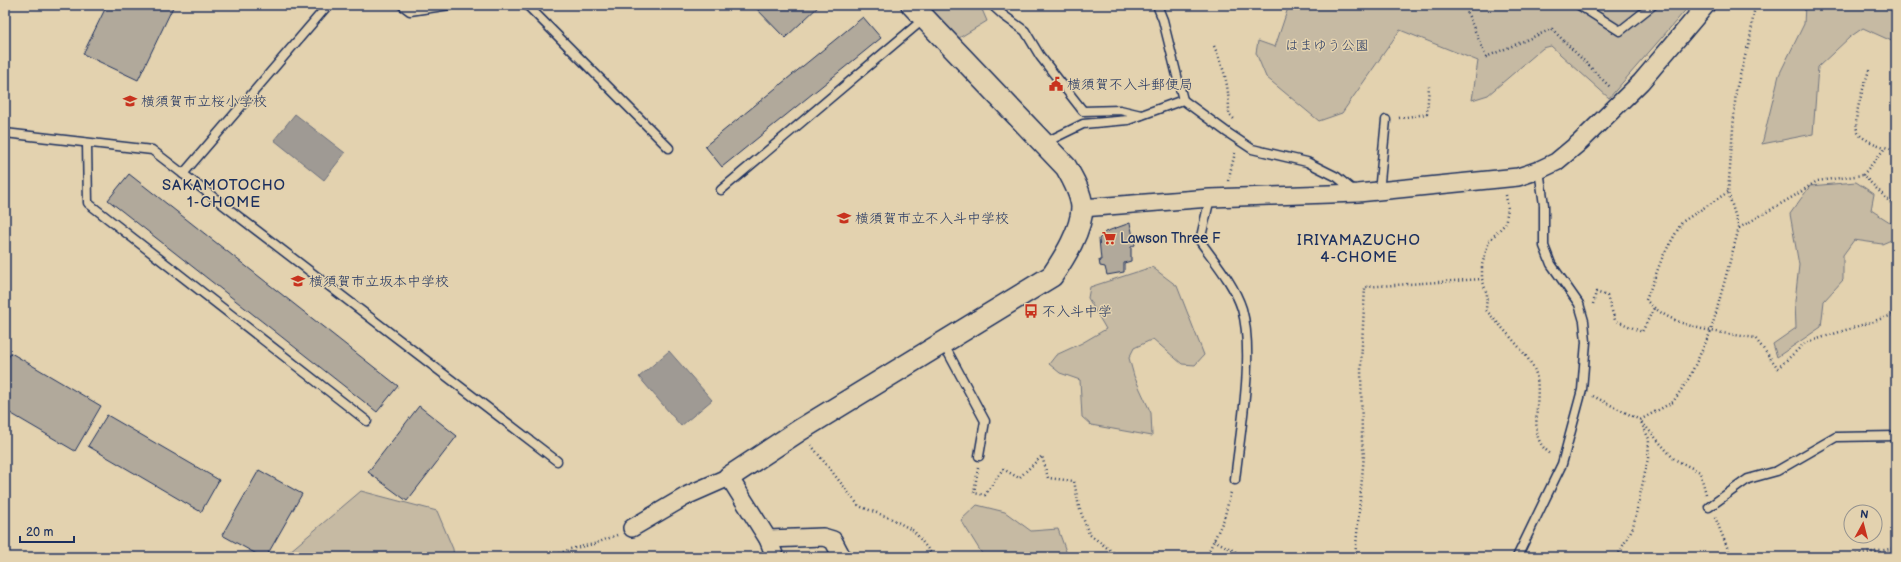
<svg xmlns="http://www.w3.org/2000/svg" width="1901" height="562" font-family="'Balsamiq Sans','Klee One',sans-serif">
	<rect width="100%" height="100%" fill="#e3d2af"/>
	<filter id="ink" filterUnits="userSpaceOnUse"><feTurbulence type="fractalNoise" baseFrequency=".025" numOctaves="2"/><feDisplacementMap in="SourceGraphic" scale="8" xChannelSelector="R" yChannelSelector="G"/><feConvolveMatrix kernelMatrix="1 2 1 2 8 2 1 2 1" color-interpolation-filters="sRGB"/></filter>
	<g filter="url(#ink)">
		<g fill="#c6baa3" stroke="#707480">
			<path d="M 928,5 L 980,5 L 987,21 L 959,38 Z"/>
			<path d="M 1289,5 L 1690,5 L 1609,98 L 1551,46 L 1543,48 L 1488,95 L 1472,100 L 1478,61 L 1400,30 L 1342,113 L 1319,121 L 1266,77 L 1256,53 L 1258,41 L 1275,47 Z"/>
			<path d="M 1805,5 L 1896,5 L 1896,43 L 1863,28 L 1850,37 L 1818,67 L 1813,134 L 1762,144 L 1779,75 L 1804,24 Z"/>
			<path d="M 1856,182 L 1874,194 L 1871,210 L 1896,226 L 1896,238 L 1882,244 L 1854,240 L 1843,255 L 1843,280 L 1824,301 L 1821,327 L 1777,357 L 1773,344 L 1796,328 L 1795,301 L 1799,265 L 1790,214 L 1810,186 Z"/>
			<path d="M 1152,267 L 1177,286 L 1204,355 L 1195,365 L 1182,364 L 1153,339 L 1134,348 L 1129,358 L 1134,376 L 1151,413 L 1152,436 L 1091,425 L 1082,417 L 1080,380 L 1060,373 L 1049,364 L 1056,355 L 1082,343 L 1106,329 L 1088,298 L 1090,287 Z"/>
			<path d="M 361,491 L 437,511 L 453,549 L 454,557 L 283,557 Z"/>
			<path d="M 977,505 L 1005,512 L 1031,531 L 1058,529 L 1068,557 L 984,557 L 961,520 Z"/>
		</g>
		<g fill="#9f9a94" stroke="#6a6f7e">
			<path d="M 295,114 L 345,153 L 324,180 L 274,140 Z"/>
			<path d="M 669,351 L 712,400 L 681,426 L 639,377 Z"/>
		</g>
		<g fill="#b1a99b" stroke="#1b2f5e">
			<path d="M 107,5 L 174,5 L 138,80 L 83,54 Z"/>
			<path d="M 753,5 L 820,5 L 785,38 Z"/>
			<path d="M 863,17 L 881,38 L 722,167 L 705,146 Z"/>
			<path d="M 129,174 L 398,386 L 377,412 L 108,200 Z"/>
			<path d="M 1130,223 L 1135,245 L 1131,247 L 1131,261 L 1124,263 L 1124,272 L 1107,275 L 1105,267 L 1100,266 L 1099,260 L 1101,260 L 1099,239 L 1105,232 Z"/>
			<path d="M 11,353 L 101,406 L 75,451 L 5,410 L 5,363 Z"/>
			<path d="M 419,406 L 457,436 L 407,501 L 368,472 Z"/>
			<path d="M 107,415 L 219,480 L 201,512 L 88,446 Z"/>
			<path d="M 259,470 L 302,494 L 266,557 L 262,557 L 222,535 Z"/>
		</g>
		<g fill="none" stroke-linecap="round" stroke-linejoin="round">
			<defs>
				<g id="service">
					<path d="M 402,5 L 410,11 L 450,5"/>
					<path d="M 527,5 L 669,148"/>
					<path d="M 992,5 L 1003,15 L 1025,31 L 1040,56 L 1083,111 L 1120,110 L 1141,115"/>
					<path d="M 1157,5 L 1163,20 L 1183,100"/>
					<path d="M 1579,5 L 1620,31 L 1653,5"/>
					<path d="M 5,133 L 152,150 L 557,461"/>
					<path d="M 1044,143 L 1083,124 L 1128,120 L 1183,100 L 1228,133 L 1252,149 L 1307,162 L 1337,177 L 1354,191"/>
					<path d="M 87,144 L 88,203 L 367,421"/>
					<path d="M 183,174 L 328,5"/>
					<path d="M 721,190 L 925,18"/>
					<path d="M 1379,192 L 1386,120"/>
					<path d="M 1210,198 L 1200,241 C 1215,262 1234,284 1242,309 C 1255,355 1240,432 1235,480"/>
					<path d="M 943,343 L 985,421 L 979,456"/>
					<path d="M 1709,507 L 1748,479 L 1777,471 L 1836,437 L 1896,436"/>
					<path d="M 1517,557 L 1562,464 L 1582,390 L 1586,342 L 1584,321 L 1579,304 L 1551,264 L 1544,246 L 1544,205 L 1539,170"/>
				</g>
				<g id="minor">
					<path d="M 1082,208 L 1210,198 L 1358,193 L 1518,177 L 1539,170 L 1556,162 L 1580,142 L 1641,82 L 1706,5"/>
					<path d="M 632,528 L 688,495 L 729,477 L 768,539 L 775,557"/>
					<path d="M 768,539 L 823,537 L 833,540 L 842,557"/>
				</g>
				<path id="tertiary" d="M 729,477 L 800,430 L 1052,276 C 1064,258 1082,230 1082,207 C 1081,193 1073,179 1066,167 L 912,5"/>
			</defs>
			<use href="#service" stroke="#1b2f5e" stroke-width="11"/>
			<use href="#minor" stroke="#1b2f5e" stroke-width="20"/>
			<use href="#tertiary" stroke="#1b2f5e" stroke-width="24"/>
			<g stroke="#1b2f5e" stroke-width="2.5" stroke-dasharray="1 3" stroke-linecap="butt">
				<path d="M 1464,5 L 1486,57 L 1552,29 L 1611,88"/>
				<path d="M 1214,46 C 1225,71 1229,86 1229,114 L 1235,120"/>
				<path d="M 1869,70 C 1865,84 1850,123 1859,134 C 1865,142 1887,148 1896,150"/>
				<path d="M 1399,118 L 1427,114 L 1429,86"/>
				<path d="M 1863,175 L 1885,148"/>
				<path d="M 1228,181 L 1235,153"/>
				<path d="M 1728,192 L 1682,222 L 1663,256 L 1646,300 C 1673,329 1718,332 1755,338 L 1778,368 L 1805,343 L 1896,314"/>
				<path d="M 1506,195 L 1508,209 L 1505,224 L 1489,241 L 1482,265 L 1482,279 L 1487,294 L 1486,310 C 1498,324 1529,355 1535,371 C 1543,392 1530,427 1541,444 C 1543,448 1548,452 1552,455"/>
				<path d="M 1739,228 L 1796,195 L 1817,181 L 1863,175 L 1896,208"/>
				<path d="M 1593,304 L 1596,292 L 1607,296 L 1615,320 L 1642,332 L 1654,308"/>
				<path d="M 1593,396 L 1640,420 L 1649,439 L 1648,459 L 1633,527 L 1617,557"/>
				<path d="M 811,445 L 859,506 L 890,518 L 914,531 L 934,557"/>
				<path d="M 978,468 L 974,493 L 985,495 L 1003,469 L 1019,478 L 1042,456 L 1048,478 L 1074,481 L 1079,507 L 1089,534 L 1119,557"/>
				<path d="M 1706,494 L 1700,472 L 1674,459 L 1640,420 L 1673,402 L 1689,378 L 1711,331 L 1739,228 L 1728,192 L 1730,168 L 1736,90 L 1750,38 L 1755,5"/>
				<path d="M 1715,517 L 1731,557"/>
				<path d="M 1214,540 L 1245,557"/>
				<path d="M 552,557 L 570,549 L 594,544 L 617,535"/>
				<path d="M 1206,557 L 1224,519 L 1231,492"/>
				<path d="M 1355,557 L 1364,455 L 1362,442 L 1361,364 L 1365,287 L 1482,279"/>
				<path d="M 1844,557 L 1896,548"/>
			</g>
			<use href="#service" stroke="#e3d2af" stroke-width="8"/>
			<use href="#minor" stroke="#e3d2af" stroke-width="17"/>
			<use href="#tertiary" stroke="#e3d2af" stroke-width="21"/>
		</g>
	</g>
	<defs>
		<symbol id="civic-bare" viewBox="-9 -9 18 18"><path d="M-.6-6.5H3V-4.5H.6V-3L4-1V1h2V6H-6V1h2V-1L-.6-3ZM-1.2 2.5V6h2.4V2.5Z" fill="#c8321e" stroke="#e3d2af" stroke-width="2.5" paint-order="stroke"/></symbol>
		<symbol id="school-bare" viewBox="-9 -9 18 18"><path d="M0-5L7-2L0 1L-7-2ZM-4 1L0 2.5L4 1V4Q0 6-4 4Z" fill="#c8321e" stroke="#e3d2af" stroke-width="2.5" paint-order="stroke"/></symbol>
		<symbol id="supermarket-bare" viewBox="-9 -9 18 18"><path d="M-6-5.5h2.5l.6 2H6L4.5 2H-2.5L-4.4-4H-6ZM-1.5 3.2a1.3 1.3 0 1 0 .1 0ZM3 3.2a1.3 1.3 0 1 0 .1 0Z" fill="#c8321e" stroke="#e3d2af" stroke-width="2.5" paint-order="stroke"/></symbol>
		<symbol id="bus-bare" viewBox="-9 -9 18 18"><path d="M-5-6H5V4H4V6H2V4H-2V6H-4V4H-5ZM-3.5-4V0h7V-4ZM-3.5 1.2v1.5H-2V1.2ZM2 1.2v1.5H3.5V1.2Z" fill="#c8321e" stroke="#e3d2af" stroke-width="2.5" paint-order="stroke"/></symbol>
	</defs>
	<g fill-rule="evenodd">
		<use href="#civic-bare" x="1046" y="74" width="20" height="20"/>
		<use href="#school-bare" x="120" y="91" width="20" height="20"/>
		<use href="#school-bare" x="834" y="208" width="20" height="20"/>
		<use href="#supermarket-bare" x="1099" y="228" width="20" height="20"/>
		<use href="#school-bare" x="288" y="271" width="20" height="20"/>
		<use href="#bus-bare" x="1021" y="301" width="20" height="20"/>
	</g>
	<g text-anchor="middle" dominant-baseline="central" stroke-width="3" stroke-linejoin="round" paint-order="stroke">
		<g font-size="14" fill="#2c3d65" stroke="#e3d2af">
			<text x="1327" y="45">はまゆう公園</text>
		</g>
		<g font-size="14" fill="#1b2f5e" stroke="#e3d2af" text-anchor="start">
			<text x="1067" y="84">横須賀不入斗郵便局</text>
			<text x="141" y="101">横須賀市立桜小学校</text>
			<text x="855" y="218">横須賀市立不入斗中学校</text>
			<text x="1120" y="238">Lawson Three F</text>
			<text x="309" y="281">横須賀市立坂本中学校</text>
			<text x="1042" y="311">不入斗中学</text>
		</g>
		<g font-size="15" letter-spacing="1" fill="#1b2f5e" stroke="#e3d2af">
			<text x="224" y="185">SAKAMOTOCHO<tspan x="224" dy="17">1-CHOME</tspan></text>
			<text x="1359" y="240">IRIYAMAZUCHO<tspan x="1359" dy="17">4-CHOME</tspan></text>
		</g>
	</g>
	<rect width="1901" height="562" fill="none" stroke="#e3d2af" stroke-width="20"/>
	<rect x="10" y="10" width="1881" height="542" fill="none" stroke="#1b2f5e" stroke-width="1.5" filter="url(#ink)"/>
	<g transform="translate(1863 524) rotate(7)"><circle r="19" fill="#e3d2af" stroke="#93918f"/>
	<path d="M0-3L7 15L0 10L-7 15Z" fill="#c8321e"/>
	<text y="-6" font-size="11" font-weight="bold" text-anchor="middle" fill="#1b2f5e">N</text>
	</g>
	<path d="M20 536v6h54v-6" fill="none" stroke="#1b2f5e" stroke-width="2"/>
	<text x="26" y="536" font-size="12" fill="#1b2f5e" stroke="#e3d2af" stroke-width="3" paint-order="stroke">20 m</text>
</svg>
